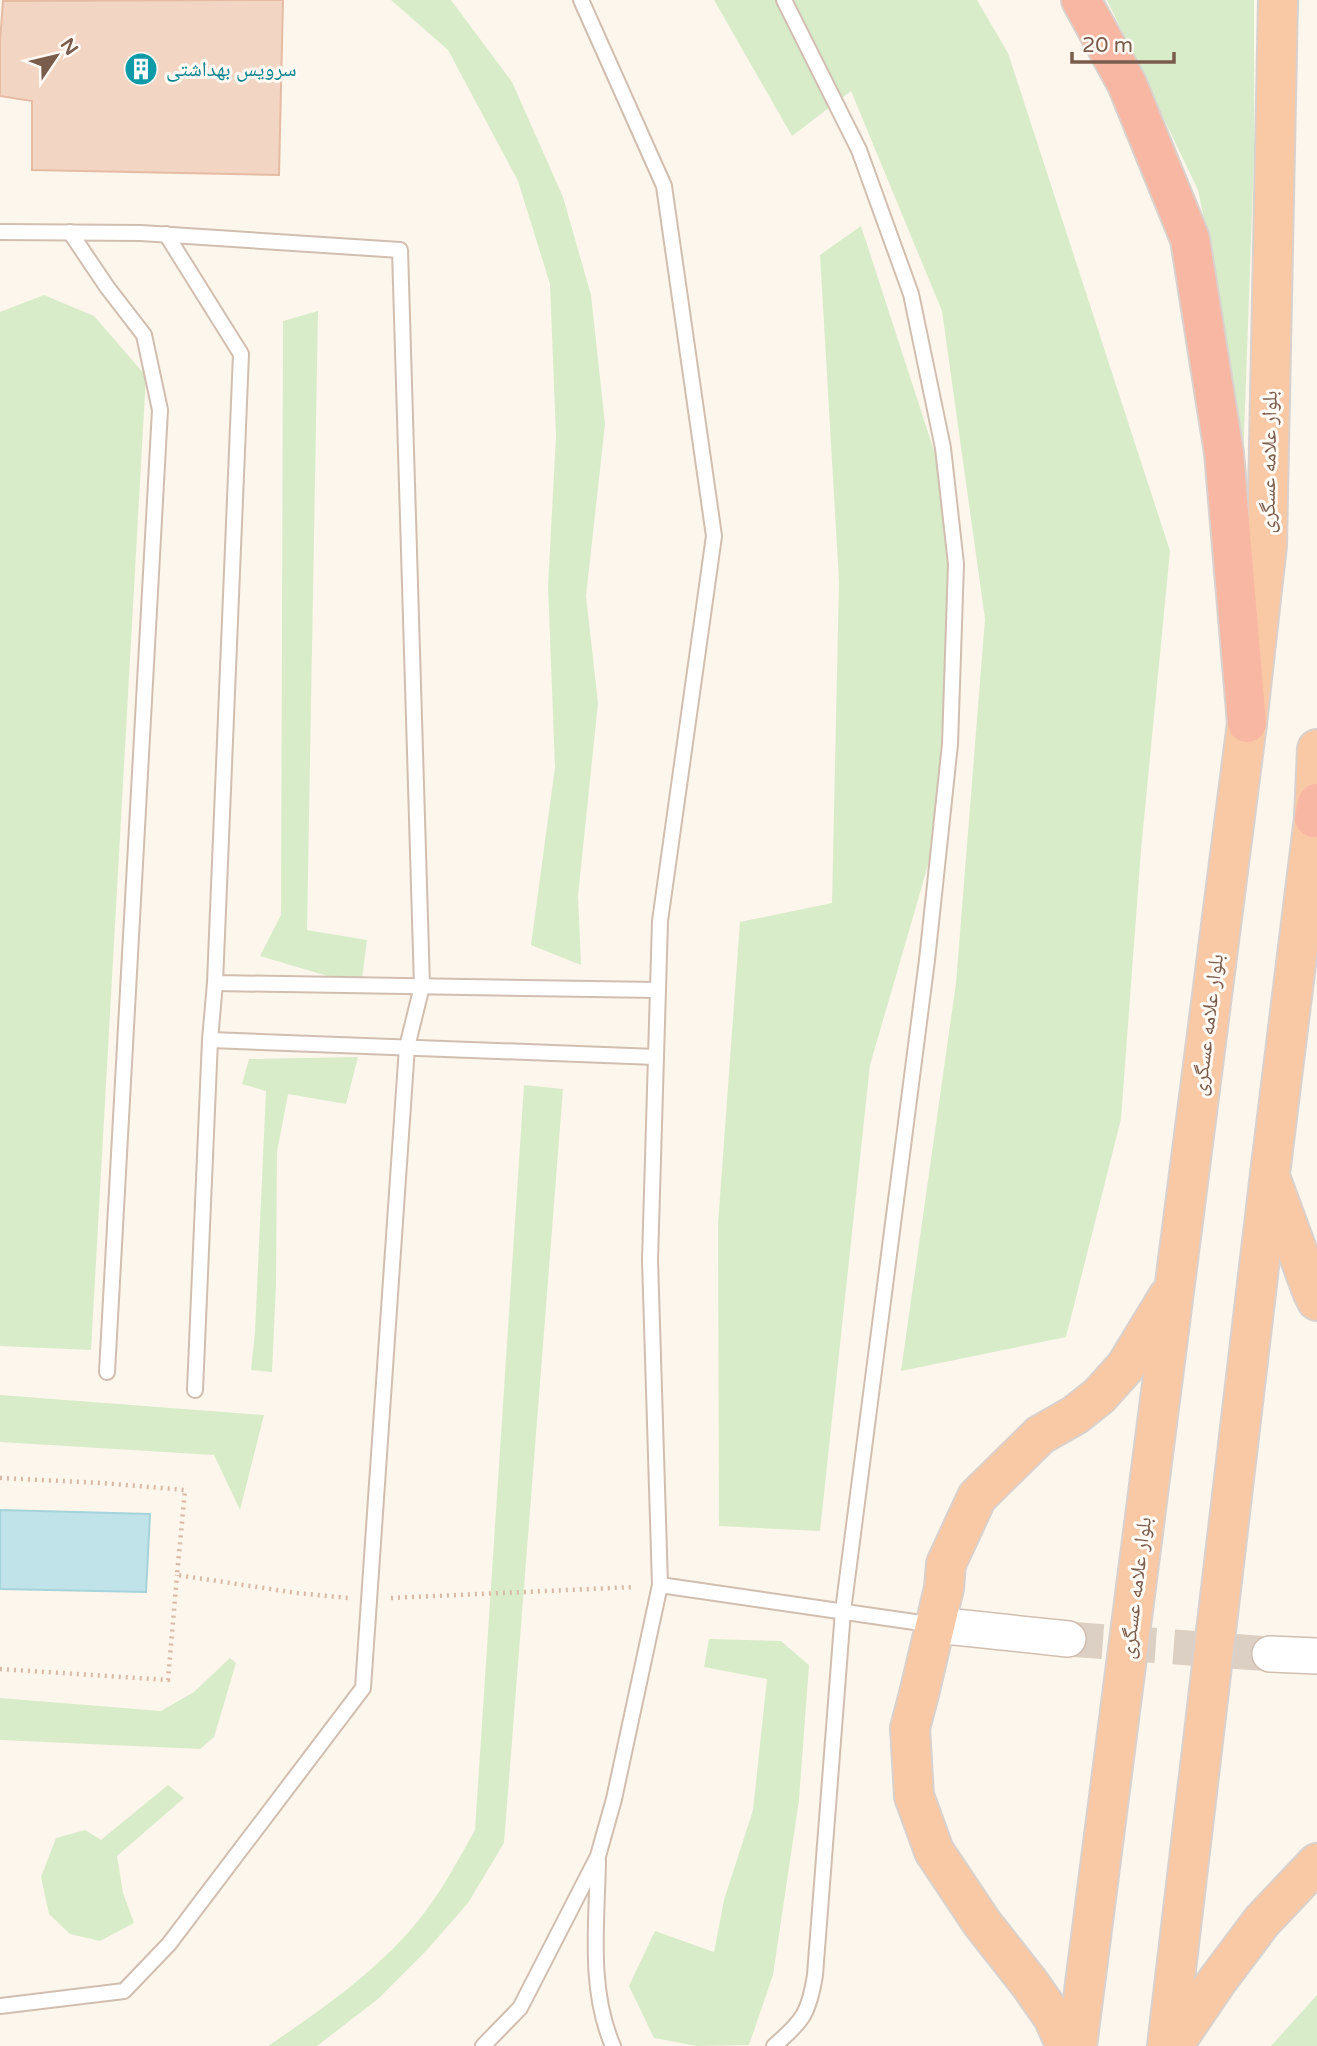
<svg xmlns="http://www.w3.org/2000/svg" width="1317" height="2046" font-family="'Varela Round','Noto Naskh Arabic',sans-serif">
	<rect width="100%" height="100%" fill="#fdf6ec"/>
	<g fill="#d8ecc9">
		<path d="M 391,0 L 451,0 L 512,82 L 563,197 L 591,295 L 605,424 L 586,596 L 598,703 L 578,896 L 581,965 L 531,945 L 555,767 L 548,586 L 556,436 L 550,284 L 518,181 L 448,50 Z"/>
		<path d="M 714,0 L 977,0 L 1008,53 L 1170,551 L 1141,850 L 1121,1119 L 1066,1337 L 901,1371 L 956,983 L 985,619 L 942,311 L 851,91 L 792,136 Z"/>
		<path d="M 1107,0 L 1254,0 L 1254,157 L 1243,464 L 1219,294 L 1198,190 Z"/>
		<path d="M 861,226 L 953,509 L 936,838 L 870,1065 L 820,1531 L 719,1526 L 718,1224 L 740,922 L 832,903 L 839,581 L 820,255 Z"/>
		<path d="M 44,295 L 94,316 L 146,376 L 91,1350 L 0,1346 L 0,312 Z"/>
		<path d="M 318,311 L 307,930 L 367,940 L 361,986 L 260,956 L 281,915 L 283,321 Z"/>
		<path d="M 358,1057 L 346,1104 L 288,1094 L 277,1152 L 276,1284 L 272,1372 L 251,1370 L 255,1332 L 266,1091 L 242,1084 L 249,1059 Z"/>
		<path d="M 524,1085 L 563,1089 L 504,1843 L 468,1903 L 426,1951 L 378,1999 L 317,2046 L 268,2046 C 317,2013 367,1978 407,1934 C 435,1903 455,1866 475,1830 Z"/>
		<path d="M 0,1395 L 264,1415 L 240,1510 L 214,1455 L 0,1442 Z"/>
		<path d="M 709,1639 L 781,1641 L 809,1665 L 799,1800 L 773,1975 L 749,2045 L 697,2046 L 654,2038 L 629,1986 L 655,1931 L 714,1952 L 724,1900 L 753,1810 L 767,1679 L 704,1667 Z"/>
		<path d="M 230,1658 L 236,1663 L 214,1737 L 200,1749 L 0,1740 L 0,1698 L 161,1711 L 194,1692 Z"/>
		<path d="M 168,1785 L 184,1798 L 117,1856 L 123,1893 L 134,1923 L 100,1941 L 70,1934 L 49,1914 L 41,1877 L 56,1838 L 85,1830 L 101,1840 Z"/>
		<path d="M 1317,1995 L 1317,2046 L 1271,2046 Z"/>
	</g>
	<path fill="#bfe3e8" stroke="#a5d3da" stroke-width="2" d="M 0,1510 L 150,1514 L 146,1592 L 0,1589 Z"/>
	<path fill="#f3d5c3" stroke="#e6bba3" stroke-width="2" d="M 283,0 L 279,175 L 32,170 L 32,101 L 0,96 L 0,41 L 3,1 Z"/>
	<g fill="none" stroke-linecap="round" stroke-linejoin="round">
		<path stroke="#dcd0c4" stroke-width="35" stroke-dasharray="35 18" stroke-linecap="butt" d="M 1068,1639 L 1270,1654"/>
		<defs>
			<g id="service">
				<path d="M 0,232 L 141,233 L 400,250 L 422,986 L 407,1047 L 363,1688 L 169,1944 L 124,1991 L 0,2006"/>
				<path d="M 70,232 L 107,287 L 144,335 L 160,410 L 107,1372"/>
				<path d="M 166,234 L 241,354 L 215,983 L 658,990"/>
				<path d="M 210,1040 L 656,1057"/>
				<path d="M 195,1390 L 210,1040 L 215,983"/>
				<path d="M 660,1585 L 935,1625"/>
				<path d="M 598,1861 C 597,1922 588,1989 613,2046"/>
				<path d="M 483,2046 L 520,2008 L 598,1856 L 614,1799 L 660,1585 L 650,1260 L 660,921 L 714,536 L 664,186 L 581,0"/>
				<path d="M 774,2046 C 803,2021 809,2013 815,1975 L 843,1611 L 927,960 L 950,744 L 956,564 L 943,448 L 911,294 L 859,150 L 784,0"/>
			</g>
			<g id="tertiary">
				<path d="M 936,1625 L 1068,1639"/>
				<path d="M 1270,1654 L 1317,1656"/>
			</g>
			<g id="trunk">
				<path d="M 1272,1182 L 1312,1291 L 1317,1301"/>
				<path d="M 1066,2046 L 1053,2017 L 1030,1984 L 982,1923 L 934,1851 L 914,1796 L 910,1728 L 919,1694 L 944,1588 L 946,1564 L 977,1497 L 1040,1435 L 1075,1415 L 1099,1396 L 1126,1366 L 1168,1297"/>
				<path d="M 1077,2046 L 1247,723 L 1267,545 L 1278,0"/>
				<path d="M 1167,2046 L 1270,1174 L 1314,818 L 1317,749"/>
				<path d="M 1173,2046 L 1217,1981 L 1262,1921 L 1317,1863"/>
			</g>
			<g id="motorway">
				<path d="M 1081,0 L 1127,84 L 1190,239 L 1224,453 L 1247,723"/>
				<path d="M 1314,818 L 1317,803"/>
			</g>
		</defs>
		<use href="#service" stroke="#d1beb0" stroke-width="18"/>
		<use href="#tertiary" stroke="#d1beb0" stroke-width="38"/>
		<use href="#trunk" stroke="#dad1cd" stroke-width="42"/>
		<use href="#motorway" stroke="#dad1cd" stroke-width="42"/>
		<g stroke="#d9b8a5" stroke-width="4.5" stroke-dasharray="2 5" stroke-linecap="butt">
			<path d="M 0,1478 L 102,1483 L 185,1490 L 177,1575 L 297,1593 L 348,1598"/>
			<path d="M 391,1598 L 634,1587"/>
			<path d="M 0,1669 L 168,1680 L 177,1575"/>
		</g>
		<use href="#service" stroke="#fff" stroke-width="14"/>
		<use href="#tertiary" stroke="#fff" stroke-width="35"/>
		<use href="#trunk" stroke="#f9c8a4" stroke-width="38"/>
		<use href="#motorway" stroke="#f7b7a3" stroke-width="38"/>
	</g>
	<defs>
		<symbol id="building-disc" viewBox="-11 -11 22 22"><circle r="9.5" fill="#0f9aa8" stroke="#fffaf3"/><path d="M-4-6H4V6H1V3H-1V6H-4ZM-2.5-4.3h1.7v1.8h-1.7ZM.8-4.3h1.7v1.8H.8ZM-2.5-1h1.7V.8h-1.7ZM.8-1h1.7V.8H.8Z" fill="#fff"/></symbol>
	</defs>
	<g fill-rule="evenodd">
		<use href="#building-disc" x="122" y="50" width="38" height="38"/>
	</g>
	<g text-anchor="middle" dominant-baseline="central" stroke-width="6" stroke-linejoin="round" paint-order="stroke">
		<g font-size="21" fill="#0d838f" stroke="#fffaf3" text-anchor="start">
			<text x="166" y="69">سرویس بهداشتی</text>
		</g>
		<g font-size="21" fill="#7a5c4d" stroke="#fffaf3">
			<text transform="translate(1269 462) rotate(-89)">بلوار علامه عسگری</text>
			<text transform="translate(1208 1025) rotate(-83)">بلوار علامه عسگری</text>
			<text transform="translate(1136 1588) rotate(-83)">بلوار علامه عسگری</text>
		</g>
	</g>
	<g transform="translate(56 56) rotate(55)" stroke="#fffaf3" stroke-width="5" paint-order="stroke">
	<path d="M0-5L12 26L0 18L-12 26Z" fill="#7a5c4d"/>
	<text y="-10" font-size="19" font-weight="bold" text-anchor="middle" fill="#7a5c4d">N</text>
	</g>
	<path d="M1072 52v10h102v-10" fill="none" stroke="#7a5c4d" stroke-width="3.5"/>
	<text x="1082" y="52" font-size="21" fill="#7a5c4d" stroke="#fffaf3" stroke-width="5" paint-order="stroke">20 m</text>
</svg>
